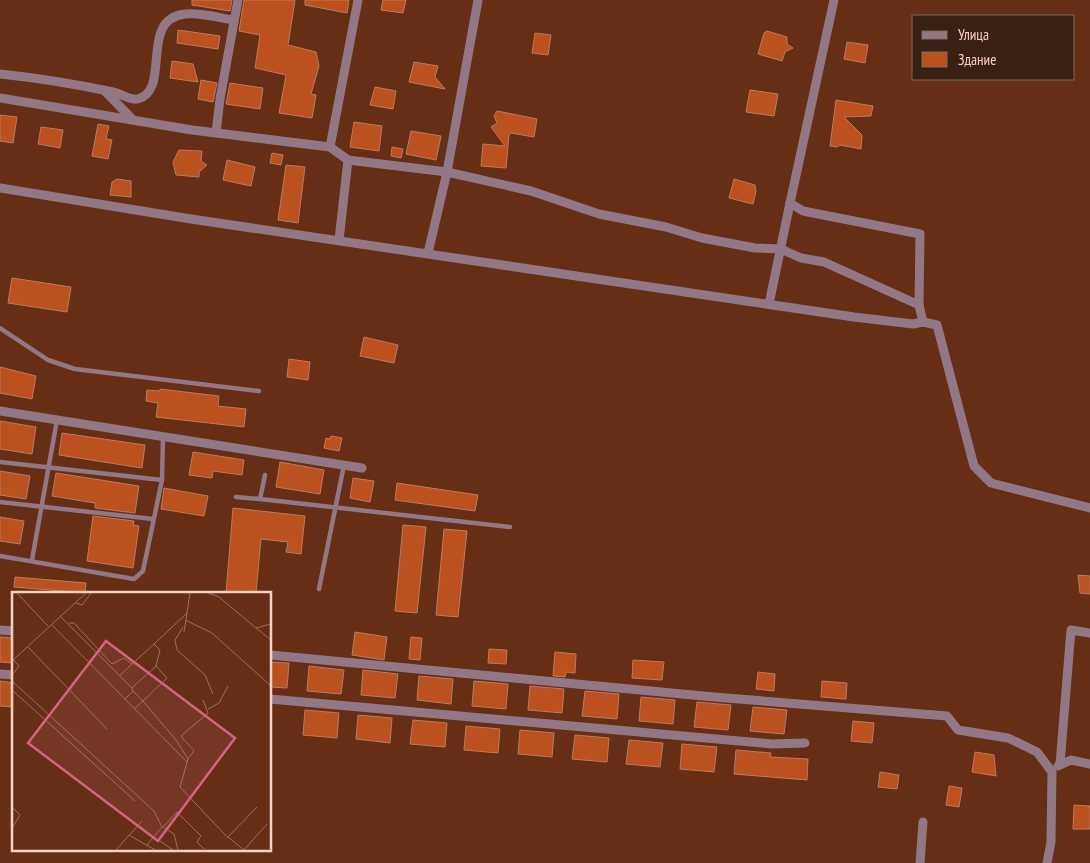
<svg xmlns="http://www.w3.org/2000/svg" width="1090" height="863" font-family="'PT Sans Narrow',sans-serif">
	<rect width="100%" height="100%" fill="#662e15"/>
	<g fill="#ba511e" stroke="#bc7c62">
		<path d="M 192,0 L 232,0 L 230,11 L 192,5 Z"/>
		<path d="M 244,0 L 295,0 L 288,45 L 316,52 L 319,66 L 311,94 L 316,95 L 312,118 L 279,113 L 286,75 L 255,68 L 260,35 L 239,31 Z"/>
		<path d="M 305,0 L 349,0 L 347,13 L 305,5 Z"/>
		<path d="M 383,0 L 406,0 L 403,13 L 381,10 Z"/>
		<path d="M 178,30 L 220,36 L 218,49 L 177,43 Z"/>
		<path d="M 767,31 L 787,37 L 787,44 L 793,48 L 785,52 L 782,61 L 758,54 L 764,33 Z"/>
		<path d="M 535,33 L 551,35 L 548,55 L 532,53 Z"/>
		<path d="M 847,42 L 868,45 L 865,63 L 844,59 Z"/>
		<path d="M 172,61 L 193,64 L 198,82 L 170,78 Z"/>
		<path d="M 414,62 L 438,66 L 435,77 L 445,89 L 409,82 Z"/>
		<path d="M 201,80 L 217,83 L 213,102 L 198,99 Z"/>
		<path d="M 230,83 L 263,88 L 260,109 L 226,104 Z"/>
		<path d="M 375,87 L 396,91 L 393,109 L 370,105 Z"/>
		<path d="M 750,90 L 778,94 L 774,116 L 746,112 Z"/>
		<path d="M 836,100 L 873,106 L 871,116 L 844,117 L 862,135 L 861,149 L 840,145 L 837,147 L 830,146 Z"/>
		<path d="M 497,111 L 537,119 L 534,137 L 511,133 L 509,135 L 506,168 L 481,166 L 483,144 L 505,146 L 491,127 L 497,123 L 494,116 Z"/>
		<path d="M 0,115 L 17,117 L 13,143 L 0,141 Z"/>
		<path d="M 354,122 L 382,126 L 379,151 L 350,147 Z"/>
		<path d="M 98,124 L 109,126 L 106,139 L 112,140 L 108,159 L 92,156 Z"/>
		<path d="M 41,127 L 63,130 L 60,148 L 38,144 Z"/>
		<path d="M 411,131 L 441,136 L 436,160 L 406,154 Z"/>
		<path d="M 392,147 L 403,149 L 401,158 L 391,156 Z"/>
		<path d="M 179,150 L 202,151 L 201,161 L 207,165 L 199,172 L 199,177 L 176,175 L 173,162 Z"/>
		<path d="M 272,153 L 283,155 L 281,165 L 270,163 Z"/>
		<path d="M 227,160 L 255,167 L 251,186 L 223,180 Z"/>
		<path d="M 286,165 L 305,167 L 298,223 L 278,220 Z"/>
		<path d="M 117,179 L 131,181 L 131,197 L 110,195 L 112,182 Z"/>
		<path d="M 734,179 L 755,185 L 756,191 L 753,204 L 729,198 Z"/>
		<path d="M 12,278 L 71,287 L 67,312 L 8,303 Z"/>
		<path d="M 364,337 L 398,345 L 394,363 L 360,356 Z"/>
		<path d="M 289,359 L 310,362 L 308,380 L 287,377 Z"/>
		<path d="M 0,367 L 36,376 L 32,399 L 0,393 Z"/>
		<path d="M 160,389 L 219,396 L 218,406 L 246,409 L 244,427 L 156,417 L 158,403 L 146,401 L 147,390 L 160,391 Z"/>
		<path d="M 0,421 L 36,427 L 32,454 L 0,449 Z"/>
		<path d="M 62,433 L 145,445 L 142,468 L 59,455 Z"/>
		<path d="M 331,436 L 342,438 L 339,451 L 324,448 L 326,438 L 330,439 Z"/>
		<path d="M 193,452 L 244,460 L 242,475 L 213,471 L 212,478 L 189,475 Z"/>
		<path d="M 280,462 L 324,470 L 320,494 L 276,487 Z"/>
		<path d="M 0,471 L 30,476 L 26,499 L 0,495 Z"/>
		<path d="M 56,473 L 139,486 L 135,513 L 95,508 L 95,503 L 52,496 Z"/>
		<path d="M 353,478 L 374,481 L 370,502 L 350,498 Z"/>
		<path d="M 397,483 L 478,495 L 475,511 L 395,500 Z"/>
		<path d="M 164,488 L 208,496 L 204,516 L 161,509 Z"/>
		<path d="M 233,508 L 305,516 L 301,554 L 286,552 L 288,542 L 261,539 L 256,593 L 226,593 Z"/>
		<path d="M 93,516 L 134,521 L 133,525 L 139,526 L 133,568 L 87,561 Z"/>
		<path d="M 0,517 L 24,521 L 20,544 L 0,541 Z"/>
		<path d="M 403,525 L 426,527 L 417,613 L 395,611 Z"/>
		<path d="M 444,529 L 467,531 L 458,617 L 436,615 Z"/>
		<path d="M 1078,575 L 1090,576 L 1090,594 L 1080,593 Z"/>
		<path d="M 15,577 L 86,583 L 85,593 L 14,587 Z"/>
		<path d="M 355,632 L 387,637 L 384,660 L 352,655 Z"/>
		<path d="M 0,637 L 14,638 L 12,663 L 0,662 Z"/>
		<path d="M 411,637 L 422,638 L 420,660 L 409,659 Z"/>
		<path d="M 489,649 L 507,650 L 506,664 L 488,663 Z"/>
		<path d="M 555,652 L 576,654 L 575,673 L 566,672 L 565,677 L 553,676 Z"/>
		<path d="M 633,660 L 664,662 L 662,680 L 632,678 Z"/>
		<path d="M 270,662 L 289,663 L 287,688 L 270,687 Z"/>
		<path d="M 309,666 L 344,670 L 341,694 L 307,691 Z"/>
		<path d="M 363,670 L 398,674 L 395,698 L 361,695 Z"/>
		<path d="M 758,672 L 775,674 L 774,691 L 756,689 Z"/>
		<path d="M 419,676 L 453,679 L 451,704 L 417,700 Z"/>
		<path d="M 0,681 L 14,683 L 13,707 L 0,706 Z"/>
		<path d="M 474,681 L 508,684 L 506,709 L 472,706 Z"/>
		<path d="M 822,681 L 847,683 L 846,699 L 821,697 Z"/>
		<path d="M 530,686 L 564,689 L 562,713 L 528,710 Z"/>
		<path d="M 585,691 L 619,694 L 617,719 L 582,716 Z"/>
		<path d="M 641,697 L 675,700 L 673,724 L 639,721 Z"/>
		<path d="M 697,702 L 731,705 L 728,730 L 694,727 Z"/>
		<path d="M 753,707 L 787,710 L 784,734 L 750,731 Z"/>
		<path d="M 305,710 L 339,713 L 337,738 L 303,735 Z"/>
		<path d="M 358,715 L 392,718 L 390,743 L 356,739 Z"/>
		<path d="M 413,720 L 447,723 L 445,747 L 410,744 Z"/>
		<path d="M 853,721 L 874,723 L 872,743 L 851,741 Z"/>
		<path d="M 466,726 L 500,729 L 498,753 L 464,750 Z"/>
		<path d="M 520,730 L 554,733 L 552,757 L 518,754 Z"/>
		<path d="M 575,735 L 609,738 L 607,762 L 572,759 Z"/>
		<path d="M 629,740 L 663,743 L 660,767 L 626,764 Z"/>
		<path d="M 682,744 L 717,747 L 714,772 L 680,769 Z"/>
		<path d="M 736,750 L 771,753 L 770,757 L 808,759 L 807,780 L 734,774 Z"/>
		<path d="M 975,752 L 994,755 L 996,776 L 972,772 Z"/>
		<path d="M 880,772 L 899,775 L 897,789 L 878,787 Z"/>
		<path d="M 949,786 L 962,788 L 959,807 L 946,805 Z"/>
		<path d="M 1074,805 L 1090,806 L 1090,829 L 1073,829 Z"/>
	</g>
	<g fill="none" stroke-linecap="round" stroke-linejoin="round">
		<g stroke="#927887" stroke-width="4.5">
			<path d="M 0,328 L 48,360 L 75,369 L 259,391"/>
			<path d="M 0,462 L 162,480"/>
			<path d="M 265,475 L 260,499 L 510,527"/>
			<path d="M 236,497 L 260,499"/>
			<path d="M 0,502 L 153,519"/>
			<path d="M 0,556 L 134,579 L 143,571 L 162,480 L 163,437"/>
			<path d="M 32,560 L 57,420"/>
			<path d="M 319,589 L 344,465"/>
		</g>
		<g stroke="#927887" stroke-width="9">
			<path d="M 478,0 L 447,172 L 531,191 L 599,214 L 666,227 L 702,238 L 755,248 L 781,249 L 801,258 L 824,262 L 919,305 L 923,322"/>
			<path d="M 834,0 L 790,203 L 803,211 L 920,234 L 919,305"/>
			<path d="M 0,74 C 38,78 75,84 113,92 C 121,93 130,101 138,99 C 172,90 138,19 185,14 C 200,12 219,18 234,20"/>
			<path d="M 104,90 L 132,119"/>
			<path d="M 0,98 L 192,130 L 330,147 L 348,160 L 339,240"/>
			<path d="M 216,133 L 220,99 L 238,0"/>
			<path d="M 330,147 L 358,0"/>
			<path d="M 348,160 L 447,172 L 428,253"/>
			<path d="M 0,188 L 191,219 L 854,317 L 913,324 L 923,322 L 937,325 L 974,466 L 991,483 L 1090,508"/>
			<path d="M 769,304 L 790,203"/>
			<path d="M 0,411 L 362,468"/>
			<path d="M 0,630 L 14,631"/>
			<path d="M 270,655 L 714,697 L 947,716 L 958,730 L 1008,738 L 1037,752 L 1052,772 L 1051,842 L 1047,863"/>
			<path d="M 0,674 L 14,675"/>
			<path d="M 270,699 L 772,744 L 805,743"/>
			<path d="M 1060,764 L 1071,630 L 1090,633"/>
			<path d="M 1058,766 L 1071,760 L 1090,764"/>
			<path d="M 920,863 L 923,822"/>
		</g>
	</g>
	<g transform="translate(12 592)">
		<rect width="259" height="259" fill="#662e15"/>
		<path fill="none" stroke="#9f6f5b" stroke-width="1" d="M 4,0 L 36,34M 194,0 L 207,5 L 244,36 L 259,32M 64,11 L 70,13 L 80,0M 175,21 L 178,0M 48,24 L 120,96 L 121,99 L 113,107M 173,28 L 200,41 L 259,94M 57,31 L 62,31 L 100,72 L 112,66 L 120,72M 39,32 L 175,170M 171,35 L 163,48 L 165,58 L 193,83 L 201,102M 244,36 L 259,48M 142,52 L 175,21 L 172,40M 16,55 L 95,137M 0,66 L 7,74 L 0,83M 0,69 L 75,0M 107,84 L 142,52 L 148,58 L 144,74 L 155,86 L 131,109 L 164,148 L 176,167 L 168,195 L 216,246M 0,89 L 142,219 L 150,235 L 135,253M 120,96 L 144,74M 0,98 L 123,209M 121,99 L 131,109 L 122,117M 196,117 L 207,111 L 216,94M 176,167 L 182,159 L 169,144 L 196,121 L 191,108M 0,215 L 8,223 L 0,236M 151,235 L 165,220 L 189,244 L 185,250 L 192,257M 151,235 L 162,242 L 166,258M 117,243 L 143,258M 148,249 L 161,258M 104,258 L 130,229M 232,258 L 216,245 L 245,215M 232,258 L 255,232"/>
		<path fill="#d66285" fill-opacity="0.15" stroke="#d66285" stroke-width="2.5" d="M 94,49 L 223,146 L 146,249 L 16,151 Z"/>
		<rect width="259" height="259" fill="none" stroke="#f4d1c3" stroke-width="2.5"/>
	</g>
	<rect x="912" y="15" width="162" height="65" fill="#392015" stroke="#84675b"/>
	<rect x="922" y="31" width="25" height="8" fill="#927887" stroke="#84675b"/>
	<text x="958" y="40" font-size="15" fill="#f4d1c3">Улица</text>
	<rect x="922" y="52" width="25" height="15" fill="#ba511e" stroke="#84675b"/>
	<text x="958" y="65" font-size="15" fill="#f4d1c3">Здание</text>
</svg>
